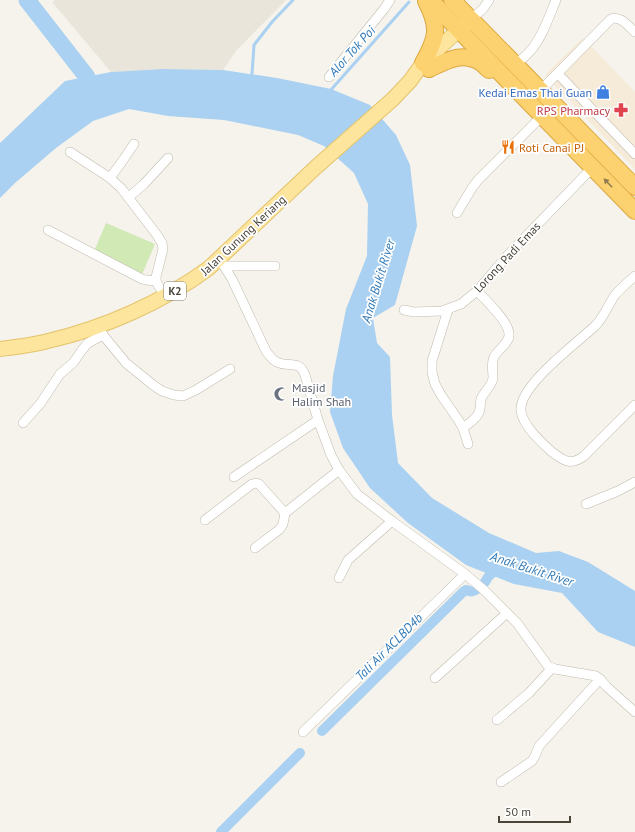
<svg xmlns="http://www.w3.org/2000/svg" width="635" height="832" font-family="'PT Sans',sans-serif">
	<rect width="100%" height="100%" fill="#f5f3ec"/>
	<path fill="#e9e5da" d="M 55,0 L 286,0 L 236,51 L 223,70 L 163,69 L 111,72 L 52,2 Z"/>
	<path fill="#f6ead8" d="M 583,38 L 635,92 L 635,169 L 545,75 Z"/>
	<path fill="#d0e9b5" d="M 106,223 L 155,244 L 141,277 L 92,256 Z"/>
	<path fill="#aad1f1" d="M 163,69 L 223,70 L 277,78 L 331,89 L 370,105 L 396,135 L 410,165 L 417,226 L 395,305 L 373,318 L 377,343 L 390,357 L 392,415 L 398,463 L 432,498 L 489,533 L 536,553 L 559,551 L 588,562 L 635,591 L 635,647 L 598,632 L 562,593 L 514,584 L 466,565 L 408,523 L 370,488 L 343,448 L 330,412 L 333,376 L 346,309 L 367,256 L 368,204 L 354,173 L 324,146 L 298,135 L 224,120 L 168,116 L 129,109 L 93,121 L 56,148 L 15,183 L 0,198 L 0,143 L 65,81 L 111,72 Z"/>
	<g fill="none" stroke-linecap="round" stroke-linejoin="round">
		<g stroke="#aad1f1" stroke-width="3">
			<path d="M 251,77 L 252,74 L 254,45 L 272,22 L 293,0"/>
			<path d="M 329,92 L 409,2"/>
		</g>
		<g stroke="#aad1f1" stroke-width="10">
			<path d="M 485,582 C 489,574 494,571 502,568"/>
			<path d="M 322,731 L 463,592 L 466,590 C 471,592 473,592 477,589"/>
			<path d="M 221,832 L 300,753"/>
		</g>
		<path stroke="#aad1f1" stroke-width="17" d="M 27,0 L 87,77 L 90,99"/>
		<defs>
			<g id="street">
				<path d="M 471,19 L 483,9 L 489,0"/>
				<path d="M 515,64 C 521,60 527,55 532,49 C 543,35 549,17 556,0"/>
				<path d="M 558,74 L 635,154"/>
				<path d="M 329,77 L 384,9 L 390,0"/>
				<path d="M 541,90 L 611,19 C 620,15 628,26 635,32"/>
				<path d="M 70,152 L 110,178 L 121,188 L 157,235 L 162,243 L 163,249 L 156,277 L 156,281 L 158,285 L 166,296"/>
				<path d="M 110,178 L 121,163 L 134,144"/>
				<path d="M 129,197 L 144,184 L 168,158"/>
				<path d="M 457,213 L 472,188 L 478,180 L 542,116"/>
				<path d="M 48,230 L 142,279 L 146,280 L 156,281"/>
				<path d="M 219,258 L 232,279 L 266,351 C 269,355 272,360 277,362 C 289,368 299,359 305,375 L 318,420 L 331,455 L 339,470 L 357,494 L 392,521 L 465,574 L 484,590 L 517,623 L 548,666 L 555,669 L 596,676 L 600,679 L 607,687 L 635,712"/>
				<path d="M 224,266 L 275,266"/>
				<path d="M 635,276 C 628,282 621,288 615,295 C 608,305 604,317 595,326 C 577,343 518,386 521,411 C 523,426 541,442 552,452 C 564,461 571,466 584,456 L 635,405"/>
				<path d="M 404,310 L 414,312 L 442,311 L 461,304 L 477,291 L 507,256 L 592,168"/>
				<path d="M 448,310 L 432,361 L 432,372 L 435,384 L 441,395 L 459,421 L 463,428 L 468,444"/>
				<path d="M 98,327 L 103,335 L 126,363 L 153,385 L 162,391 L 174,395 L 183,396 L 196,390 L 230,369"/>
				<path d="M 23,423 L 40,404 L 60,374 L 73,363 L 82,350 L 88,343 L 103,335"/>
				<path d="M 463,428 C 468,424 475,420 478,414 C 481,410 480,404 481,399 C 484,392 492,386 493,378 C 493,371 491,363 494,357 C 498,349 510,343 509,334 C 509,322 486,300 477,291"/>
				<path d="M 234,477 L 318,420"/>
				<path d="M 586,504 L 618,491 L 635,482"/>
				<path d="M 205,520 L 252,484 L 256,483 L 259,484 L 285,513"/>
				<path d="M 255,548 L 280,529 L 283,524 L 285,513 L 339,470"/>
				<path d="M 339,578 L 348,560 L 392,521"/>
				<path d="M 435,678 L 507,613"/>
				<path d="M 497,720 L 529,693 L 552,668"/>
				<path d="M 303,732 L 465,574"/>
				<path d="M 501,782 L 532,761 L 535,756 L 539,746 L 600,679"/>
			</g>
			<path id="primary" d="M 0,349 C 16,347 33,345 48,341 C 104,328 163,302 209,268 L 315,168 L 393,99 L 410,81 L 423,63 L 466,23"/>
			<g id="highway">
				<path d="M 430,0 L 512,85 L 635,211"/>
				<path d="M 452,0 L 635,187"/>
				<path d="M 423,63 C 437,38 440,28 426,1"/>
				<path d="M 429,69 C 446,61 462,51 480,62 C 483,64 486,67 489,70"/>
			</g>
		</defs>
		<use href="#street" stroke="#c1bbae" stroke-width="10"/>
		<use href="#primary" stroke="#e4c36b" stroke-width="16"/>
		<use href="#highway" stroke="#dda73e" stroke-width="18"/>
		<use href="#street" stroke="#fff" stroke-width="9"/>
		<use href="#primary" stroke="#fde59d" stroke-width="14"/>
		<use href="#highway" stroke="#fcd270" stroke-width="16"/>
	</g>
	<defs><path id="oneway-solid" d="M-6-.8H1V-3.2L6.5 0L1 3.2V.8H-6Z"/></defs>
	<use fill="#917d4f" href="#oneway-solid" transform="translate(608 183) rotate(-134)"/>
	<defs>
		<symbol id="shop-bare" viewBox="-9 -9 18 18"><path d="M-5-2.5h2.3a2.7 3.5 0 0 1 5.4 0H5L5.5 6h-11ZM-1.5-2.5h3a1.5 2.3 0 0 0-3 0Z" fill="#3f7fe0" stroke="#fff" stroke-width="2.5" paint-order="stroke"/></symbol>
		<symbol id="pharmacy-bare" viewBox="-9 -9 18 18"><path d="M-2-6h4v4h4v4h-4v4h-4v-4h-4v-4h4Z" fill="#e0444e" stroke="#fff" stroke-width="2.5" paint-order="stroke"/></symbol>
		<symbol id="restaurant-bare" viewBox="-9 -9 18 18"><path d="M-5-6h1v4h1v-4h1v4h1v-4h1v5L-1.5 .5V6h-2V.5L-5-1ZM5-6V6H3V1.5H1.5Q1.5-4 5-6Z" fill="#e8710a" stroke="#fff" stroke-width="2.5" paint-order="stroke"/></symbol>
		<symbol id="mosque-bare" viewBox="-9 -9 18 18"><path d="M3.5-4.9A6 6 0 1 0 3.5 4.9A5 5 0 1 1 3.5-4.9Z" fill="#6b7280" stroke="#fff" stroke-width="2.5" paint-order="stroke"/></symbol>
	</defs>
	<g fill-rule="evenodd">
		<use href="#shop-bare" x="593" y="82" width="20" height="20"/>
		<use href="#pharmacy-bare" x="611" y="100" width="20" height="20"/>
		<use href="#restaurant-bare" x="498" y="137" width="20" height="20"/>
		<use href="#mosque-bare" x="271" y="384" width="20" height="20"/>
	</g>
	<g text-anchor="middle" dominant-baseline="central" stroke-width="3.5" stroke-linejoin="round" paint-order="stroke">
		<rect fill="#fff" stroke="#807c74" stroke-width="1" x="164" y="282" width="22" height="18" rx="3"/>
		<g font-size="11" font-weight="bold" fill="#4a4439">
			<text x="175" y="291">K2</text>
		</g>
		<g font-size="12" fill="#366cbe" stroke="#fff" text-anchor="end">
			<text x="592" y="92">Kedai Emas Thai Guan</text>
		</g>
		<g font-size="12" fill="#be3a42" stroke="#fff" text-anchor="end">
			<text x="610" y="110">RPS Pharmacy</text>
		</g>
		<g font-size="12" fill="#c56008" stroke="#fff" text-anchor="start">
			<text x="519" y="147">Roti Canai PJ</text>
		</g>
		<g font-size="12" fill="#4a4439" stroke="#fff">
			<text transform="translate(243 235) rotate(-43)">Jalan Gunung Keriang</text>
			<text transform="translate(507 257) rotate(-47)">Lorong Padi Emas</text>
		</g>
		<g font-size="12" fill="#5b616d" stroke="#fff" text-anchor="start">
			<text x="292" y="387">Masjid<tspan x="292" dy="14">Halim Shah</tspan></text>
		</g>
		<g font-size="13" font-style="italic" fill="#317ab7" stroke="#fff">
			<text transform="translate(352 51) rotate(-48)">Alor Tok Poi</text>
			<text transform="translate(378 281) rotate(-73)">Anak Bukit River</text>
			<text transform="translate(532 569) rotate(18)">Anak Bukit River</text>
			<text transform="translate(389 647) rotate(-45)">Tali Air ACLBD4b</text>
		</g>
	</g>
	<path d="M499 816v6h71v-6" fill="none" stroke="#4a4439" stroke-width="2"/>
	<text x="505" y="816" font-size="12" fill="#4a4439" stroke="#ffffff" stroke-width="3" paint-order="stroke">50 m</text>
</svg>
